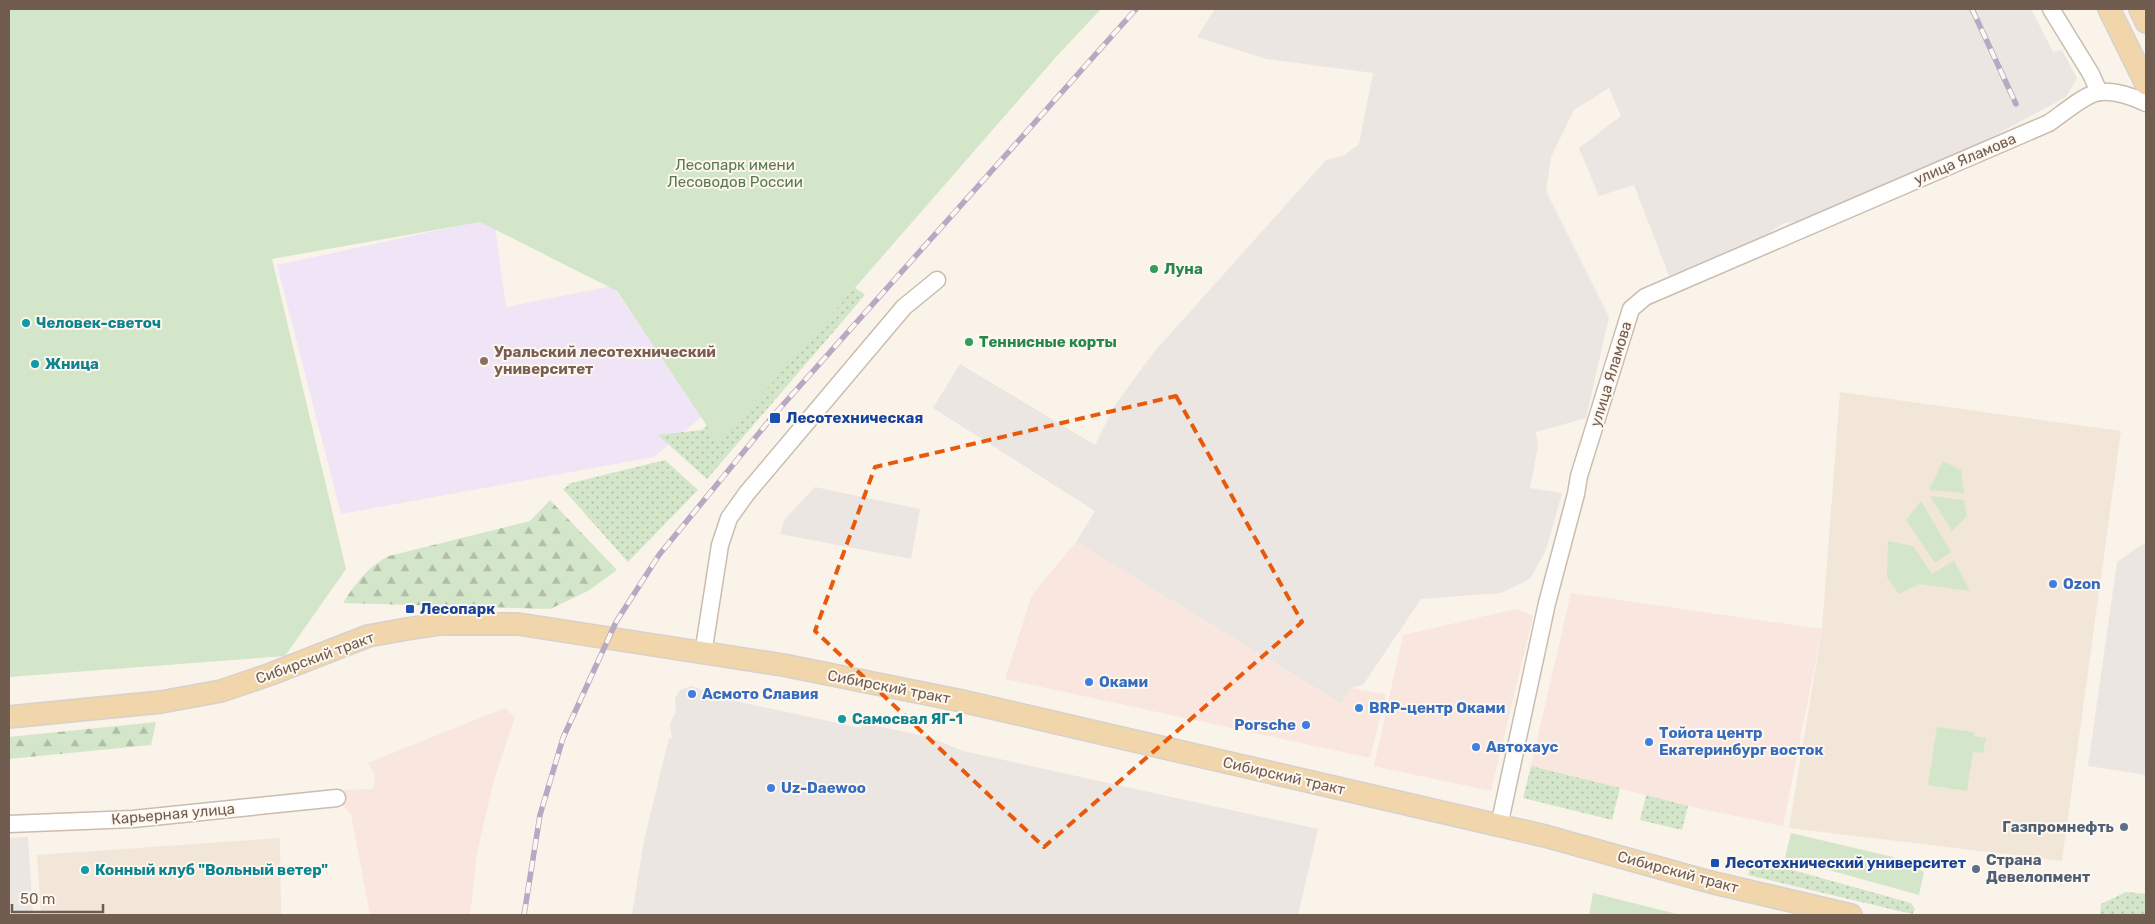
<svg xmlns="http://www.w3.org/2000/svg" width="2155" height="924" font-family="Rubik,sans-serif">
	<defs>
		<pattern id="grass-dots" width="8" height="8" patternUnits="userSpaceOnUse" patternTransform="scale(1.25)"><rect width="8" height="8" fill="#d4e6c9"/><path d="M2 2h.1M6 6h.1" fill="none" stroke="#b0bea6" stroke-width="1.8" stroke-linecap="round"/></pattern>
		<pattern id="forest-firs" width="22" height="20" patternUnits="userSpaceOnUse" patternTransform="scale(1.25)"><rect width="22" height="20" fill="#d4e6c9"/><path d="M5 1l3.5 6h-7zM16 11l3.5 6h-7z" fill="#b0bea6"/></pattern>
	</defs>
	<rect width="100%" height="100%" fill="#faf3e9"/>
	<g fill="#f1e6d8">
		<path d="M 1840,392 L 2121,431 L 2062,861 L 1789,828 L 1822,629 Z"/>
		<path d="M 280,838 L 281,915 L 41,915 L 37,855 Z"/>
	</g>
	<g fill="#f9e6de">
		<path d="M 1076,542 L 1340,704 L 1351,688 L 1386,694 L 1370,758 L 1005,679 L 1032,595 Z"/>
		<path d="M 1571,593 L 1822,629 L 1783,826 L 1688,806 L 1531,766 Z"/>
		<path d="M 1516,609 L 1533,616 L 1491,791 L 1374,766 L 1403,635 Z"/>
		<path d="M 505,708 L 515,717 L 494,780 L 477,853 L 470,915 L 370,915 L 351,814 L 343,806 L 335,803 L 336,790 L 373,789 L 375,776 L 368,763 Z"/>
	</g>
	<g fill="#ebe6e2">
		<path d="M 1215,9 L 2031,9 L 2053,52 L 2062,50 L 2077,78 L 2066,97 L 1945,162 L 1803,221 L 1784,223 L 1764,236 L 1669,276 L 1634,185 L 1599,196 L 1579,148 L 1621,116 L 1609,88 L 1574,110 L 1551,157 L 1546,191 L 1609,317 L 1586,418 L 1536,432 L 1538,446 L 1530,488 L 1562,493 L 1546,550 L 1530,579 L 1501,593 L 1421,599 L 1363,685 L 1351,688 L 1341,704 L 1076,542 L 1095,511 L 933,408 L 960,364 L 1095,445 L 1115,405 L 1154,352 L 1326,160 L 1343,156 L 1359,144 L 1373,73 L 1266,59 L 1197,37 Z"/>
		<path d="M 815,487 L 920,509 L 911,559 L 780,534 L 784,520 Z"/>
		<path d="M 2146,542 L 2146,775 L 2088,766 L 2117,562 Z"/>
		<path d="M 691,686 L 703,690 L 707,695 L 861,728 L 863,723 L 929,737 L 963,751 L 1318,829 L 1298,915 L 632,915 L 644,840 L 669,738 L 672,738 L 670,724 L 676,711 L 675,698 L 680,690 Z"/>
		<path d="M 28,837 L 33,915 L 9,915 L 9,838 Z"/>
	</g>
	<path fill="#f0e5f6" d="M 494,218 L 506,307 L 612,286 L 705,414 L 654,457 L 341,514 L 277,265 Z"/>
	<g fill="url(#grass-dots)">
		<path d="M 851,285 L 865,295 L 707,479 L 658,435 L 702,430 Z"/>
		<path d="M 665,460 L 698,490 L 628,562 L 563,489 L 571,483 Z"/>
		<path d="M 1531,766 L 1620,788 L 1612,820 L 1523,798 Z"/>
		<path d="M 1646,795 L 1688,806 L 1682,830 L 1640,820 Z"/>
		<path d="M 1753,859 L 1911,903 L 1915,909 L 1912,914 L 1748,875 Z"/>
		<path d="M 2126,892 L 2146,894 L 2146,915 L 2100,915 L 2101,904 Z"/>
	</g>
	<g fill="url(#forest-firs)">
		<path d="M 550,500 L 617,570 L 588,591 L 550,609 L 343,603 C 355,584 368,566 389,556 L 530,521 Z"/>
		<path d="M 156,722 L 151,745 L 9,759 L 9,737 Z"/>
	</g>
	<g fill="#d4e6c9">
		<path d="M 9,9 L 1101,9 L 1056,57 L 719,444 L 617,291 L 480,222 L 272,259 L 346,569 L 285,656 L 9,677 Z"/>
		<path d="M 1943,461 L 1961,470 L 1964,493 L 1929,490 Z"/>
		<path d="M 1930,496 L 1964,500 L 1967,516 L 1952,531 Z"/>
		<path d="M 1921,501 L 1951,552 L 1935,563 L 1906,520 Z"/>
		<path d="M 1888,541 L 1913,546 L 1932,574 L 1954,561 L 1970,591 L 1919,584 L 1899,594 L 1887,577 Z"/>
		<path d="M 1937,727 L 1974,732 L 1974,736 L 1986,738 L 1983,753 L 1973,752 L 1967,791 L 1928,785 Z"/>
		<path d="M 1791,833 L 1893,857 L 1924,872 L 1919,895 L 1785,858 Z"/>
		<path d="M 1593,893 L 1681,915 L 1589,915 Z"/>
	</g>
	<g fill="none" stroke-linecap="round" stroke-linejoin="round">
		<defs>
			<g id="minor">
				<path d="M 2051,9 L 2091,74 L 2099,92"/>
				<path d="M 703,654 L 720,545 L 729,518 L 747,493 L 904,307 L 937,280"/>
				<path d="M 9,824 L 133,819 L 337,798"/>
				<path d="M 1499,826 L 1547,603 L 1576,494 L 1579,476 L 1631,309 L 1645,297 L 2049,123 C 2061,115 2086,93 2100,92 C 2114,90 2134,97 2146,103"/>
			</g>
			<g id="major">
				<path d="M 2109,9 L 2146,84"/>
				<path d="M 2140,9 L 2146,22"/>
				<path d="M 9,717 L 161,702 L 221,691 L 271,674 L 368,636 L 407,629 L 440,624 L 518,624 L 783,665 L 962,701 L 1545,836 L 1710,882 L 1851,915"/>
			</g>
		</defs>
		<use href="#minor" stroke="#cbbcb0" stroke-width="19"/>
		<use href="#major" stroke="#d7d1ce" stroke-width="24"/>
		<use href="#minor" stroke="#fff" stroke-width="16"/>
		<use href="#major" stroke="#f0d6aa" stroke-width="21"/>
		<defs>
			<g id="rail">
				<path d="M 1972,9 L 2016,104"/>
				<path d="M 524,915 L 540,815 L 563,738 L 616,622 L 659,555 L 773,416 L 1136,9"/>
			</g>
		</defs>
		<use href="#rail" stroke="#b7a8c3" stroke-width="5.5"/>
		<use href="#rail" stroke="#fdf7ef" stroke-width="4" stroke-dasharray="11" stroke-linecap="butt"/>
	</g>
	<path fill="none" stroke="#e8590c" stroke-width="4" stroke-dasharray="10 6" stroke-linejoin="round" d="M 1176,396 L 1302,622 L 1044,847 L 815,631 L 875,467 Z"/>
	<g fill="#2e9e5b" stroke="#fdf7ef" stroke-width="2">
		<circle cx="1154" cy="269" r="5"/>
		<circle cx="969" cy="342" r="5"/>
	</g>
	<g fill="#0f9aa8" stroke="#fdf7ef" stroke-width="2">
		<circle cx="26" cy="323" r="5"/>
		<circle cx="35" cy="364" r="5"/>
		<circle cx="842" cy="719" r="5"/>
		<circle cx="85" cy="870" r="5"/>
	</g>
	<circle fill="#8d6e63" stroke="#fdf7ef" stroke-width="2" cx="484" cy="361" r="5"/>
	<g fill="#1a4fb4" stroke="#fdf7ef" stroke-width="2">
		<rect x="769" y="412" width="12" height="12" rx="2.5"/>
		<rect x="405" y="604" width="10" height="10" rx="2.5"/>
		<rect x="1710" y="858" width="10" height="10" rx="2.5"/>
	</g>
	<g fill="#3f7fe0" stroke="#fdf7ef" stroke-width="2">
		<circle cx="2053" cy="584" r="5"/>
		<circle cx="1089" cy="682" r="5"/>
		<circle cx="692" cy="694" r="5"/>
		<circle cx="1359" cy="708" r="5"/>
		<circle cx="1306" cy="725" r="5"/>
		<circle cx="1649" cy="742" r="5"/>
		<circle cx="1476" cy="747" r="5"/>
		<circle cx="771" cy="788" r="5"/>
	</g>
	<g fill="#5c6f8a" stroke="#fdf7ef" stroke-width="2">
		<circle cx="2124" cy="827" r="5"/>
		<circle cx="1976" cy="869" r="5"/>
	</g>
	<g text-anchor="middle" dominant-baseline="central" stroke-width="4" stroke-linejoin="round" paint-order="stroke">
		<g font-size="15" fill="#715c50" stroke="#fdf7ef">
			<text transform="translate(1965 159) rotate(-23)">улица Яламова</text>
			<text transform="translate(1611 374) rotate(-73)">улица Яламова</text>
			<text transform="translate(315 658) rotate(-20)">Сибирский тракт</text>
			<text transform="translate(889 687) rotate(11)">Сибирский тракт</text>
			<text transform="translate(1284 776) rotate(13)">Сибирский тракт</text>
			<text transform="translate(173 814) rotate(-5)">Карьерная улица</text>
			<text transform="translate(1678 872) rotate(15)">Сибирский тракт</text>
		</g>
		<g font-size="15" fill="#597a4c" stroke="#fdf7ef">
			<text x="735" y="165">Лесопарк имени<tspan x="735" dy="17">Лесоводов России</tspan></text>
		</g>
		<g font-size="15" font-weight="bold" fill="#27864d" stroke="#fdf7ef" text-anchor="start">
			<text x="1164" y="269">Луна</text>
			<text x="979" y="342">Теннисные корты</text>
		</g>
		<g font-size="15" font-weight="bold" fill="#0d838f" stroke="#fdf7ef" text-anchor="start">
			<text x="36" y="323">Человек-светоч</text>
			<text x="45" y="364">Жница</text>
			<text x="852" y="719">Самосвал ЯГ-1</text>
			<text x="95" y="870">Конный клуб "Вольный ветер"</text>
		</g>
		<g font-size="15" font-weight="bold" fill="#785e54" stroke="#fdf7ef" text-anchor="start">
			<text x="494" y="352">Уральский лесотехнический<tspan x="494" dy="17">университет</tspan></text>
		</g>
		<g font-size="15" font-weight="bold" fill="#164399" stroke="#fdf7ef" text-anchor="start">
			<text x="786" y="418">Лесотехническая</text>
			<text x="420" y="609">Лесопарк</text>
			<text x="1725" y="863">Лесотехнический университет</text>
		</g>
		<g font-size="15" font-weight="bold" fill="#366cbe" stroke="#fdf7ef" text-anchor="start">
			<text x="2063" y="584">Ozon</text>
			<text x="1099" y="682">Оками</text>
			<text x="702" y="694">Асмото Славия</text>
			<text x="1369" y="708">BRP-центр Оками</text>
			<text x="1296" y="725" text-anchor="end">Porsche</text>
			<text x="1659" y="733">Тойота центр<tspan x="1659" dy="17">Екатеринбург восток</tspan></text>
			<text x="1486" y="747">Автохаус</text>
			<text x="781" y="788">Uz-Daewoo</text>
		</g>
		<g font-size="15" font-weight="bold" fill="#4e5e75" stroke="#fdf7ef" text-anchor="end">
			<text x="2114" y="827">Газпромнефть</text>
			<text x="1986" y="860" text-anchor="start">Страна<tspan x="1986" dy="17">Девелопмент</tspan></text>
		</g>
	</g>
	<rect width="2155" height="924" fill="none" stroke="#715c50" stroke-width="20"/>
	<path d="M12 904v8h91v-8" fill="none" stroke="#715c50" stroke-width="2.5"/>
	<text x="20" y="904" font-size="15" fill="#715c50" stroke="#fdf7ef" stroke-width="4" paint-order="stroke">50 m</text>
</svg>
